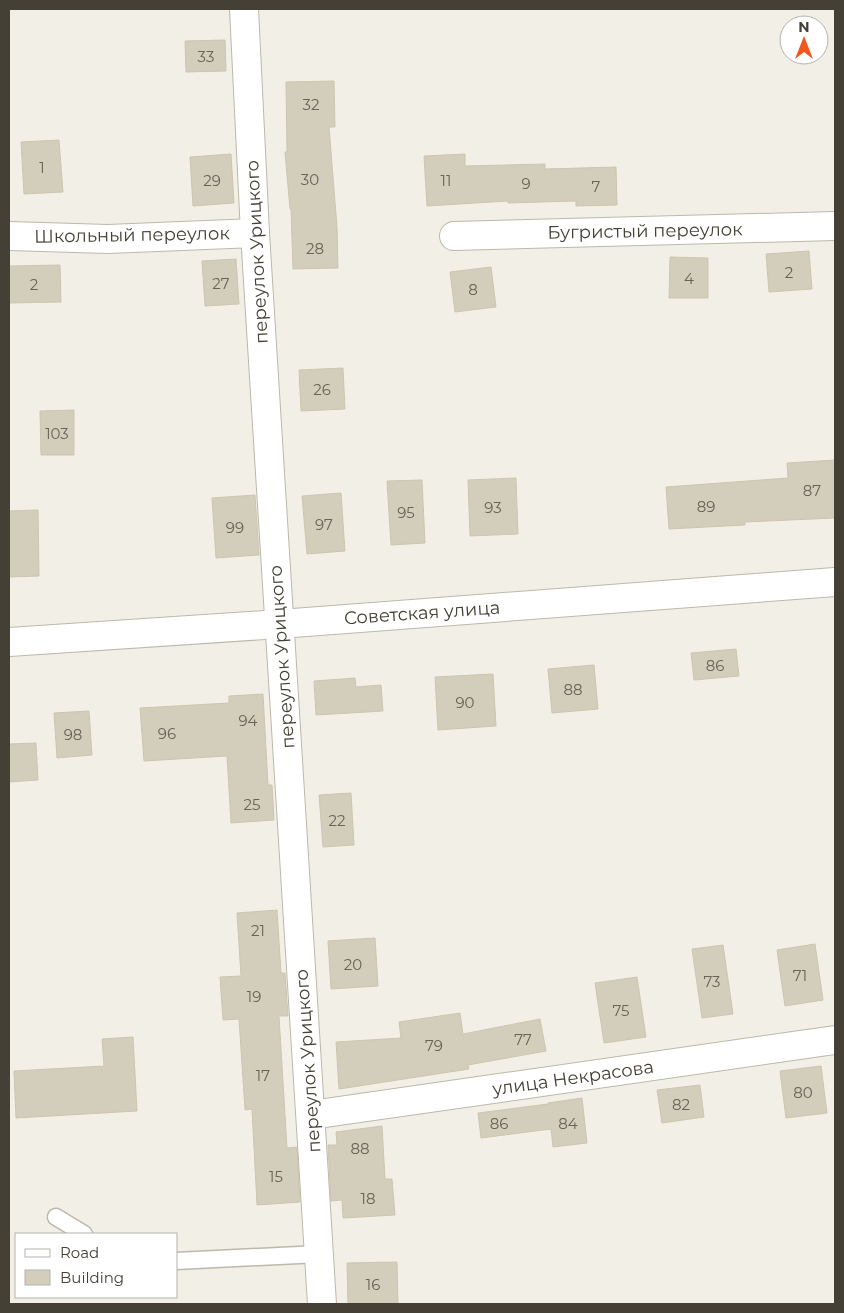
<svg xmlns="http://www.w3.org/2000/svg" width="844" height="1313" font-family="Montserrat,sans-serif">
	<rect width="100%" height="100%" fill="#f2f0e6"/>
	<g fill="#d3cdbb" stroke="#cec5af">
		<path d="M 225,40 L 226,71 L 186,72 L 185,41 Z"/>
		<path d="M 334,81 L 335,127 L 329,127 L 337,227 L 338,268 L 293,269 L 291,209 L 290,209 L 285,152 L 287,152 L 286,82 Z"/>
		<path d="M 59,140 L 63,192 L 24,194 L 21,142 Z"/>
		<path d="M 231,154 L 234,203 L 193,206 L 190,157 Z"/>
		<path d="M 465,154 L 465,166 L 545,164 L 545,169 L 616,167 L 617,205 L 576,206 L 576,201 L 508,203 L 508,201 L 427,206 L 424,156 Z"/>
		<path d="M 809,251 L 812,289 L 769,292 L 766,254 Z"/>
		<path d="M 670,257 L 708,258 L 708,298 L 669,298 Z"/>
		<path d="M 236,259 L 239,304 L 205,306 L 202,261 Z"/>
		<path d="M 60,265 L 61,302 L 9,303 L 9,266 Z"/>
		<path d="M 491,267 L 496,307 L 455,312 L 450,272 Z"/>
		<path d="M 343,368 L 345,409 L 301,411 L 299,370 Z"/>
		<path d="M 74,410 L 74,455 L 41,455 L 40,411 Z"/>
		<path d="M 835,460 L 835,518 L 745,522 L 745,525 L 669,529 L 666,487 L 788,478 L 787,463 Z"/>
		<path d="M 516,478 L 518,534 L 470,536 L 468,480 Z"/>
		<path d="M 422,480 L 425,543 L 391,545 L 387,481 Z"/>
		<path d="M 341,493 L 345,551 L 307,554 L 302,496 Z"/>
		<path d="M 255,495 L 259,555 L 216,558 L 212,498 Z"/>
		<path d="M 38,510 L 39,576 L 9,577 L 9,511 Z"/>
		<path d="M 736,649 L 739,676 L 694,680 L 691,653 Z"/>
		<path d="M 594,665 L 598,709 L 552,713 L 548,669 Z"/>
		<path d="M 493,674 L 496,726 L 438,730 L 435,677 Z"/>
		<path d="M 355,678 L 356,687 L 381,685 L 383,711 L 316,715 L 314,681 Z"/>
		<path d="M 263,694 L 268,785 L 272,785 L 274,820 L 231,823 L 227,756 L 144,761 L 140,708 L 229,703 L 229,696 Z"/>
		<path d="M 89,711 L 92,755 L 57,758 L 54,713 Z"/>
		<path d="M 36,743 L 38,780 L 9,782 L 9,744 Z"/>
		<path d="M 351,793 L 354,845 L 323,847 L 319,795 Z"/>
		<path d="M 277,910 L 281,973 L 285,973 L 288,1016 L 279,1016 L 287,1148 L 297,1147 L 300,1202 L 257,1205 L 252,1109 L 245,1110 L 239,1019 L 223,1020 L 220,977 L 241,976 L 237,913 Z"/>
		<path d="M 375,938 L 378,986 L 331,989 L 328,941 Z"/>
		<path d="M 815,944 L 823,1000 L 785,1006 L 777,950 Z"/>
		<path d="M 723,945 L 733,1014 L 702,1018 L 692,949 Z"/>
		<path d="M 637,977 L 646,1037 L 604,1043 L 595,983 Z"/>
		<path d="M 460,1013 L 463,1034 L 540,1019 L 546,1051 L 468,1065 L 469,1069 L 339,1089 L 336,1042 L 401,1038 L 399,1022 Z"/>
		<path d="M 133,1037 L 137,1111 L 16,1118 L 14,1071 L 104,1066 L 102,1039 Z"/>
		<path d="M 821,1066 L 827,1113 L 786,1118 L 780,1071 Z"/>
		<path d="M 700,1085 L 704,1117 L 662,1123 L 657,1090 Z"/>
		<path d="M 582,1098 L 587,1143 L 553,1147 L 551,1129 L 481,1138 L 478,1113 L 548,1104 L 548,1103 Z"/>
		<path d="M 382,1126 L 385,1179 L 392,1179 L 395,1215 L 343,1218 L 342,1200 L 331,1201 L 328,1145 L 337,1145 L 336,1132 Z"/>
		<path d="M 397,1262 L 398,1304 L 348,1304 L 347,1263 Z"/>
	</g>
	<g fill="none" stroke-linecap="round" stroke-linejoin="round">
		<defs>
			<g id="lane">
				<path d="M 56,1217 L 84,1234"/>
				<path d="M 176,1261 L 319,1254"/>
			</g>
			<g id="street">
				<path d="M 244,9 L 255,233 L 322,1304"/>
				<path d="M 9,236 L 108,239 L 255,233"/>
				<path d="M 454,236 L 835,226"/>
				<path d="M 9,642 L 280,624 L 835,582"/>
				<path d="M 311,1115 L 835,1040"/>
			</g>
		</defs>
		<use href="#lane" stroke="#bdb8a9" stroke-width="19"/>
		<use href="#street" stroke="#bdb8a9" stroke-width="30"/>
		<use href="#lane" stroke="#fff" stroke-width="16"/>
		<use href="#street" stroke="#fff" stroke-width="28"/>
	</g>
	<g text-anchor="middle" dominant-baseline="central" stroke-width="4.5" stroke-linejoin="round" paint-order="stroke">
		<g font-size="15" fill="#686356">
			<text x="206" y="56">33</text>
			<text x="311" y="104">32</text>
			<text x="42" y="167">1</text>
			<text x="310" y="179">30</text>
			<text x="212" y="180">29</text>
			<text x="446" y="180">11</text>
			<text x="526" y="183">9</text>
			<text x="596" y="186">7</text>
			<text x="315" y="248">28</text>
			<text x="789" y="272">2</text>
			<text x="689" y="278">4</text>
			<text x="221" y="283">27</text>
			<text x="34" y="284">2</text>
			<text x="473" y="289">8</text>
			<text x="322" y="389">26</text>
			<text x="57" y="433">103</text>
			<text x="812" y="490">87</text>
			<text x="706" y="506">89</text>
			<text x="493" y="507">93</text>
			<text x="406" y="512">95</text>
			<text x="324" y="524">97</text>
			<text x="235" y="527">99</text>
			<text x="715" y="665">86</text>
			<text x="573" y="689">88</text>
			<text x="465" y="702">90</text>
			<text x="248" y="720">94</text>
			<text x="167" y="733">96</text>
			<text x="73" y="734">98</text>
			<text x="252" y="804">25</text>
			<text x="337" y="820">22</text>
			<text x="258" y="930">21</text>
			<text x="353" y="964">20</text>
			<text x="800" y="975">71</text>
			<text x="712" y="981">73</text>
			<text x="254" y="996">19</text>
			<text x="621" y="1010">75</text>
			<text x="523" y="1039">77</text>
			<text x="434" y="1045">79</text>
			<text x="263" y="1075">17</text>
			<text x="803" y="1092">80</text>
			<text x="681" y="1104">82</text>
			<text x="499" y="1123">86</text>
			<text x="568" y="1123">84</text>
			<text x="360" y="1148">88</text>
			<text x="276" y="1176">15</text>
			<text x="368" y="1198">18</text>
			<text x="373" y="1284">16</text>
		</g>
		<g font-size="18" fill="#444035" stroke="#fff">
			<text transform="translate(645 231) rotate(-1)">Бугристый переулок</text>
			<text transform="translate(132 235) rotate(-1)">Школьный переулок</text>
			<text transform="translate(257 252) rotate(-93)">переулок Урицкого</text>
			<text transform="translate(422 613) rotate(-4)">Советская улица</text>
			<text transform="translate(282 657) rotate(-94)">переулок Урицкого</text>
			<text transform="translate(308 1061) rotate(-94)">переулок Урицкого</text>
			<text transform="translate(573 1078) rotate(-8)">улица Некрасова</text>
		</g>
	</g>
	<rect width="844" height="1313" fill="none" stroke="#444035" stroke-width="20"/>
	<rect x="15" y="1233" width="162" height="65" fill="#ffffff" stroke="#b4b3ae"/>
	<rect x="25" y="1249" width="25" height="8" fill="#ffffff" stroke="#b4b3ae"/>
	<text x="60" y="1258" font-size="15" fill="#444035">Road</text>
	<rect x="25" y="1270" width="25" height="15" fill="#d3cdbb" stroke="#b4b3ae"/>
	<text x="60" y="1283" font-size="15" fill="#444035">Building</text>
	<g transform="translate(804 40)"><circle r="24" fill="#ffffff" stroke="#b4b3ae"/>
	<path d="M0-4L9 19L0 12L-9 19Z" fill="#f2561c"/>
	<text y="-8" font-size="14" font-weight="bold" text-anchor="middle" fill="#444035">N</text>
	</g>
</svg>
